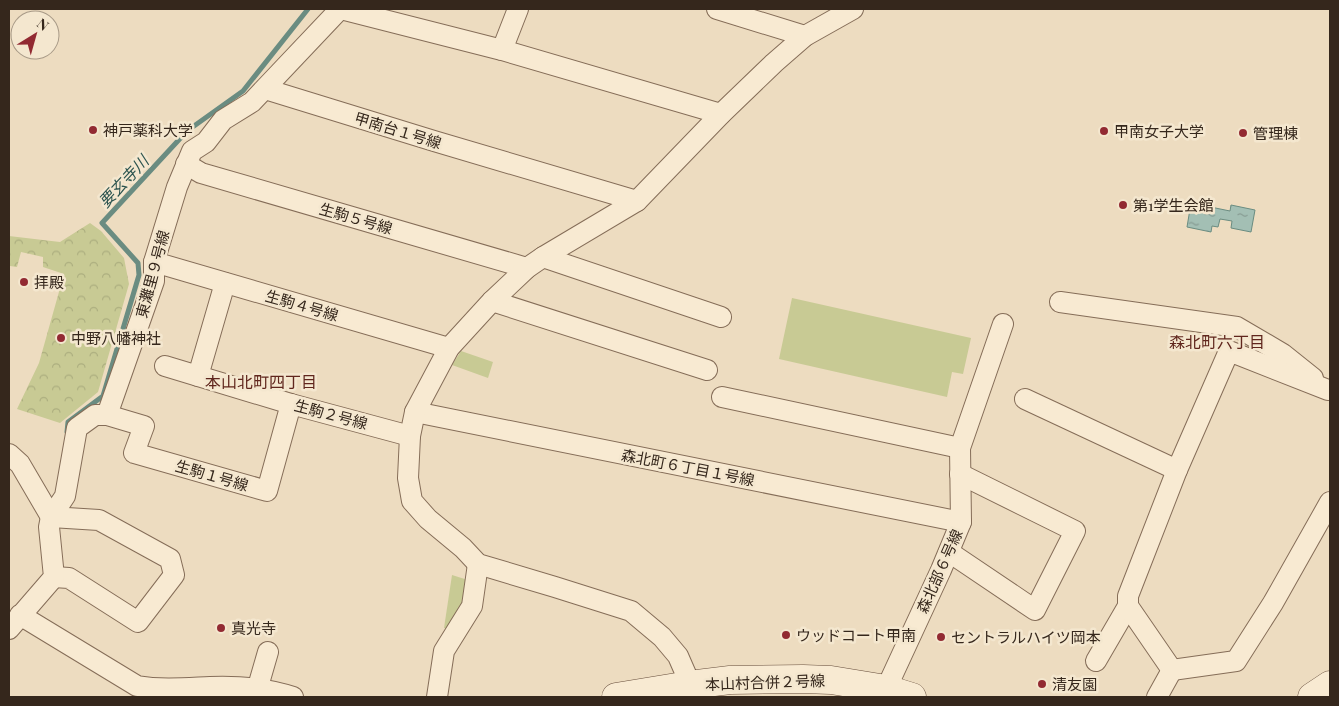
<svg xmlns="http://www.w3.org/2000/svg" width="1339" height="706" font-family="'Playfair Display','Noto Sans JP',serif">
	<defs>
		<pattern id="forest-crowns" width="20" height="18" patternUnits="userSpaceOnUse" patternTransform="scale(1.25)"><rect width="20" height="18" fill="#c8ca94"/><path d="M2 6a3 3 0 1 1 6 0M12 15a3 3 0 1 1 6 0" fill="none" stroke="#acae7f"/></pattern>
		<pattern id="water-ripples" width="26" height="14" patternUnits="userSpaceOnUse" patternTransform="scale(1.25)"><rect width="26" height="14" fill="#a3bfb4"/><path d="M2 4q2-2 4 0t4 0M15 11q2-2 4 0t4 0" fill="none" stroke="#869b92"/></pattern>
	</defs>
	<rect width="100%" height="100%" fill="#eddcc0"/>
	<g fill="#c8ca94">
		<path d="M 792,298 L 971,338 L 963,374 L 952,372 L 947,397 L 779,359 Z"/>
		<path d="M 461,351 L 493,362 L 488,378 L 452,365 Z"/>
		<path d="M 452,575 L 471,581 L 467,602 L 450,629 L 444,628 Z"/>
	</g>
	<path fill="url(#forest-crowns)" d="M 90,223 L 101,231 L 124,258 L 129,284 L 98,392 L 60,423 L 17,409 L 39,363 L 64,274 L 43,267 L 43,257 L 21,252 L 17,267 L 10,266 L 9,269 L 9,236 L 60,242 Z"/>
	<path fill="url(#water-ripples)" stroke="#6a8c81" d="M 1191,203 L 1230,211 L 1231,205 L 1255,210 L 1251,232 L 1231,228 L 1232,221 L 1220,219 L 1218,227 L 1212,226 L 1211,232 L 1187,227 Z"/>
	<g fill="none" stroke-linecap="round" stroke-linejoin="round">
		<path stroke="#6a8c81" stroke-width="5" d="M 67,432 L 68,422 L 103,396 L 139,275 L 138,263 L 102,223 L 187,131 L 243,91 L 308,9"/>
		<defs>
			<g id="street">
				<path d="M 341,9 L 502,50 L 721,114"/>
				<path d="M 717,9 L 805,36"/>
				<path d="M 502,50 L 518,9"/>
				<path d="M 265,89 L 434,141 L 637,201"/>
				<path d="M 186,164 L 201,173 L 527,268"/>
				<path d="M 543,257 L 721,317"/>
				<path d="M 154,262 L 449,348"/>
				<path d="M 492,301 L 707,370"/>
				<path d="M 1060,302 L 1237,327 L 1283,354 L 1313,378"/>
				<path d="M 165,366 L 291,404 L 410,436"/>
				<path d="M 198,376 L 225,283"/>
				<path d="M 722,397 L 960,448"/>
				<path d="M 1025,399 L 1177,470"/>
				<path d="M 415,412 L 961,522"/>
				<path d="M 107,415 L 154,281 L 154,262 L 177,187 L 192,151 L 206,142 L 223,120 L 252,102 L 340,9"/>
				<path d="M 9,454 L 20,464 L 51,517 L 99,520 L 170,559 L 174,575 L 138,622 L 69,578 L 54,577"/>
				<path d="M 949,552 L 1035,610 L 1075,531 L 960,474"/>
				<path d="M 20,615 L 137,686 C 162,690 185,688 210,687 C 237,686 267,688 293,697"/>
				<path d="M 9,629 L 54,577 L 49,527 L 51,517 L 65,496 L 77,428 L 95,415 L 107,415 L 144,426 L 134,453 L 267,491 L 291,404"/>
				<path d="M 1096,661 L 1128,606"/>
				<path d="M 1172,670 L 1128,606 L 1128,596 L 1177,470 L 1229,351 L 1328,390"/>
				<path d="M 1172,670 L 1236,661 L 1273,603 L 1330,502"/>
				<path d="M 257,690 L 268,652"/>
				<path d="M 695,695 L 678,656 L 662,637 L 631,611 L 555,587 L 478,564 L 463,548 L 428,519 L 412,501 L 408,478 L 410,436 L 415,412 L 449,348 L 492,301 L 527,268 L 543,257 L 637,201 L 721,114 L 774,63 L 805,36 L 853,9"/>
				<path d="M 437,697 L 444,651 L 472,606 L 478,564"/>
				<path d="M 881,697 L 886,689 L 941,570 L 961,522 L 960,448 L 1003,324"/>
				<path d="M 1157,697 L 1172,670"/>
			</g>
			<g id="secondary">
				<path d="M 616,697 L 689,685 L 730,680 L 803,679 L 831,680 L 886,689 L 912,697"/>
				<path d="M 1312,697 L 1330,685"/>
			</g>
		</defs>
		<use href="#street" stroke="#856d58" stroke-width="22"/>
		<use href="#secondary" stroke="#674e3c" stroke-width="29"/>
		<use href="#street" stroke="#f8ead2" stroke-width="20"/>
		<use href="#secondary" stroke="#f8ead2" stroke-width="28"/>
	</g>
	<g fill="#922a32" stroke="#f4e7cf" stroke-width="2">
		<circle cx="93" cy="130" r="5"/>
		<circle cx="1104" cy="131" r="5"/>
		<circle cx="1243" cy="133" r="5"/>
		<circle cx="1123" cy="205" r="5"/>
		<circle cx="24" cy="282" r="5"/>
		<circle cx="61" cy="338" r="5"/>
		<circle cx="221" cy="628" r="5"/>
		<circle cx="786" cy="635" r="5"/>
		<circle cx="941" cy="637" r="5"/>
		<circle cx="1042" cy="684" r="5"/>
	</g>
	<g text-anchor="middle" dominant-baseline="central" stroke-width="5" stroke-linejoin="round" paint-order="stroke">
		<g font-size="15" fill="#35271c" stroke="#f4e7cf" text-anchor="start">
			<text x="103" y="130">神戸薬科大学</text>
			<text x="1114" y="131">甲南女子大学</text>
			<text x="1253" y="133">管理棟</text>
			<text x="1133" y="205">第1学生会館</text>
			<text x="34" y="282">拝殿</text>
			<text x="71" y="338">中野八幡神社</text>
			<text x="231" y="628">真光寺</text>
			<text x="796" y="635">ウッドコート甲南</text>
			<text x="951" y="637">セントラルハイツ岡本</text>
			<text x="1052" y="684">清友園</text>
		</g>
		<g font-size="15" fill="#35271c" stroke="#f4e7cf">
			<text transform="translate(398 130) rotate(17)">甲南台１号線</text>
			<text transform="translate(356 218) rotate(16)">生駒５号線</text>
			<text transform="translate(152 274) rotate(-75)">東灘里９号線</text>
			<text transform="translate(302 305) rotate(16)">生駒４号線</text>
			<text transform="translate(331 414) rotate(15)">生駒２号線</text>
			<text transform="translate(688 467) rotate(11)">森北町６丁目１号線</text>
			<text transform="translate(212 475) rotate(16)">生駒１号線</text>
			<text transform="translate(939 571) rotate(-66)">森北部６号線</text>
			<text transform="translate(765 682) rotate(-2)">本山村合併２号線</text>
		</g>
		<g font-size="16" font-style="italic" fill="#2c544f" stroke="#f4e7cf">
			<text transform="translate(123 181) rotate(-47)">要玄寺川</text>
		</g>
		<g font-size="16" fill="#60261d" stroke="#f4e7cf">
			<text x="1217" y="341">森北町六丁目</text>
			<text x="261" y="381">本山北町四丁目</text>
		</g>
	</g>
	<rect width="1339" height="706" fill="none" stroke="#35271c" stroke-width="20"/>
	<g transform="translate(35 35) rotate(37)"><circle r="24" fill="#f4e7cf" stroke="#a89a87"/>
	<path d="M0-4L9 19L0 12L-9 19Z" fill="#922a32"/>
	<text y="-8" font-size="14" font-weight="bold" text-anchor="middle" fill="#35271c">N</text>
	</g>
</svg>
